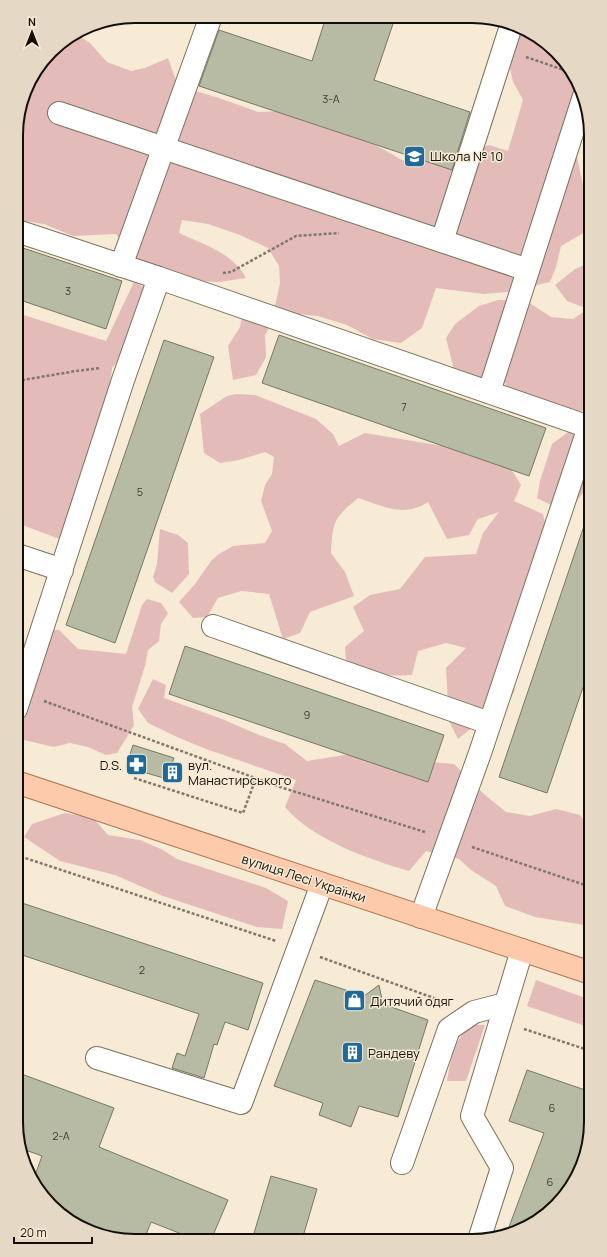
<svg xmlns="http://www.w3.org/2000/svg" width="607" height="1257" font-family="Manrope,sans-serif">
	<rect width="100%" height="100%" fill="#f7ebd5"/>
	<g fill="#e3bcba">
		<path d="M 517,29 L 551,46 L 585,97 L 589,122 L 576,152 L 582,181 L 591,211 L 587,231 L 561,246 L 556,267 L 550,282 L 508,292 L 483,294 L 436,288 L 422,328 L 401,343 L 373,339 L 347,325 L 318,316 L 296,314 L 275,306 L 280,283 L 279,266 L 268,248 L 240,235 L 208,224 L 182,220 L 179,233 C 203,244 233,253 246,278 L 219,282 L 195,281 L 132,257 L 116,234 L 73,236 L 44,224 L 17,220 L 17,120 L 28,82 L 56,46 L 76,34 L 90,43 L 107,62 L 131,71 L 145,68 L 168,58 L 178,86 L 219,98 L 258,112 L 314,110 L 402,160 L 447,160 L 489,145 L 508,151 L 523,100 L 513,82 L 509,64 Z"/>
		<path d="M 591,262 L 591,406 L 576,414 L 509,399 L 504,378 L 463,384 L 453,366 L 446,338 L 455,324 L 479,306 L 498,300 L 525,300 L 551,317 L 573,319 L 588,309 L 567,301 L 555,285 L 575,269 Z"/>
		<path d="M 134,282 L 149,290 L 128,347 L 112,368 L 108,401 L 62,540 L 17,523 L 17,313 L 106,341 Z"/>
		<path d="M 246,300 L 277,312 L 265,335 L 266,357 L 256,375 L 233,380 L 228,346 L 240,327 Z"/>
		<path d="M 237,394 L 255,395 L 316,419 L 333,434 L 339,446 L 365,433 L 478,452 L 506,461 L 521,485 L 514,501 L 543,514 L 553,558 L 533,624 L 529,647 L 501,659 L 515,690 L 503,714 L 473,727 L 458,739 L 449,721 L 446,668 L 466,648 L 446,643 L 418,651 L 412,675 C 383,677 371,672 346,660 L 345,647 L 364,631 L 353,607 L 370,595 L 400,589 L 425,557 L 476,554 L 483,533 L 499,512 L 478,519 L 469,535 L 447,539 L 428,502 C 404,518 383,506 358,498 C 333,519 333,521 331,553 L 345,572 L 354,596 L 310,612 L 300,633 L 283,639 L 269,594 L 241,591 L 218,598 L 207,617 L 193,618 L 179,602 L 195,584 L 211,561 L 219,554 L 233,546 L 265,543 L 272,531 L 261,501 L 265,485 L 272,474 L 274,457 L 265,452 L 239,460 L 220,463 L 204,453 L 200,414 L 227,396 Z"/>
		<path d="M 575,427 L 591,428 L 591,482 L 573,506 L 555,507 L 537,498 L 540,481 L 552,444 Z"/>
		<path d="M 160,529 L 178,535 L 188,543 L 189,574 L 172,593 L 155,582 L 153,577 L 157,564 Z"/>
		<path d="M 147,599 L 161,603 L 168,613 L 161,624 L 159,641 L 148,650 L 145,666 L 132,707 L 134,725 L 117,753 L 106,755 L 88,747 L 70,743 L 54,747 L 24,740 L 16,730 L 16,652 L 49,630 L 59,630 L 78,649 L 126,654 L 142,605 Z"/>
		<path d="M 153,679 L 166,685 L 164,698 L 222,719 L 259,735 L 285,744 L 307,761 L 363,752 L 408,760 L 454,764 L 485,795 L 506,812 L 530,816 L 556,809 L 580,815 L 591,831 L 591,926 L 535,917 L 505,906 L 496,886 L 471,870 L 459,859 L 426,851 L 409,871 C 368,859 313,840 285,807 L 296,780 L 206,749 L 177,737 L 148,723 L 138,709 Z"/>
		<path d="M 65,813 L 93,818 L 108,835 L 140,840 L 161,849 L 177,859 L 266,888 L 288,901 L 282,929 L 257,927 L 163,896 L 115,875 L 60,861 L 24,837 L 32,824 Z"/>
		<path d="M 536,980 L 591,1000 L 591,1028 L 527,1006 Z"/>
		<path d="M 475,1025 L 485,1025 L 466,1081 L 447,1081 C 450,1063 455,1032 475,1025 Z"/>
	</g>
	<g fill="#b7bba4" stroke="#757963">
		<path d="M 326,17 L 395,18 L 374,80 L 470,112 L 452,170 L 199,86 L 219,30 L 312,61 Z"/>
		<path d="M 17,246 L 122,281 L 106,329 L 17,299 Z"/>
		<path d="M 279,335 L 546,428 L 529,476 L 262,383 Z"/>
		<path d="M 164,340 L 214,357 L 115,643 L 66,625 Z"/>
		<path d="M 587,517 L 591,517 L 591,664 L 547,793 L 499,777 Z"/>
		<path d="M 185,646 L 444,735 L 428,782 L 169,694 Z"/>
		<path d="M 133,745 L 174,758 L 167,779 L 126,767 Z"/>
		<path d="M 16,901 L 263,983 L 248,1030 L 225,1022 L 217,1045 L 214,1044 L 204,1078 L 172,1068 L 177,1053 L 185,1056 L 199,1014 L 16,953 Z"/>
		<path d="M 315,980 L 364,996 L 379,985 L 383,1004 L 428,1020 L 398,1117 L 359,1106 L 351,1127 L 319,1115 L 323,1103 L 274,1086 Z"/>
		<path d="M 527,1070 L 591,1092 L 591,1130 L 582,1167 L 566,1195 L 538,1221 L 506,1235 L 544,1133 L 509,1121 Z"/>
		<path d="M 16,1072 L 114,1108 L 99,1147 L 228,1200 L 211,1240 L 197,1240 L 151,1222 L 144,1240 L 119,1240 L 83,1229 L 57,1212 L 34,1178 L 42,1156 L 20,1148 L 16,1122 Z"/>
		<path d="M 271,1176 L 317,1189 L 302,1240 L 252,1240 Z"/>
	</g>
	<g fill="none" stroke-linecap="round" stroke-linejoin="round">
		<defs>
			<g id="minor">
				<path d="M 59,113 L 528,270"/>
				<path d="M 442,241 L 511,26"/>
				<path d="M 121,266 L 211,16"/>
				<path d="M 159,278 L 589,427 L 480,753 L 421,917"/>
				<path d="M 489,392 L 584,96"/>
				<path d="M 17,555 L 62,570"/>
				<path d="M 213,626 L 489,723"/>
				<path d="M 16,709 L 123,380 L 159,278 L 17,231"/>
				<path d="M 97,1058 L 241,1103 L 322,884"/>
				<path d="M 402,1163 L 449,1029 L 474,1012 L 505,1004"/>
				<path d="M 479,1240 L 502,1168 L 472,1116 L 522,950"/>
			</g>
			<path id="major" d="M 16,782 L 591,973"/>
		</defs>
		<use href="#minor" stroke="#7b715d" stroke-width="24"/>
		<use href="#major" stroke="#aa734f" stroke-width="24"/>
		<g stroke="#80786a" stroke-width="2.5" stroke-dasharray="3 2" stroke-linecap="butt">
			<path d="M 526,57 L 567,71"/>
			<path d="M 223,273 L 231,272 L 296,236 L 339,233"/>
			<path d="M 17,381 L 76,371 L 101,368"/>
			<path d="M 44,701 L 280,787 L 425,832"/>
			<path d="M 134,778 L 243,813 L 256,778"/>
			<path d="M 472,847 L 591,887"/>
			<path d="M 16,855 L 276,941"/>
			<path d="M 320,957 L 445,1002"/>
			<path d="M 524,1029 L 591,1051"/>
		</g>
		<use href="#minor" stroke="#fff" stroke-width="22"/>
		<use href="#major" stroke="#fdcbac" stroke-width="22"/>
	</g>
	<defs>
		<symbol id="school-square" viewBox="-11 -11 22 22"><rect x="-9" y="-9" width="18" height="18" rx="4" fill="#1e6a9d" stroke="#f7ebd5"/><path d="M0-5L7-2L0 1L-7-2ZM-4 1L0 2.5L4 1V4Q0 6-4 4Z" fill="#fff"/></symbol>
		<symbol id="pharmacy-square" viewBox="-11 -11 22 22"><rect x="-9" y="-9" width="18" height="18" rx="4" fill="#1e6a9d" stroke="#f7ebd5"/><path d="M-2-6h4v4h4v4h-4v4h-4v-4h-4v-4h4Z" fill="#fff"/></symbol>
		<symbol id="building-square" viewBox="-11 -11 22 22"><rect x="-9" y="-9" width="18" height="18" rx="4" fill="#1e6a9d" stroke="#f7ebd5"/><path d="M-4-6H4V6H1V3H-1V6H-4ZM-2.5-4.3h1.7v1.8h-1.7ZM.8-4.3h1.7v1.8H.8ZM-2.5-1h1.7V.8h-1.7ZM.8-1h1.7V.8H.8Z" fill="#fff"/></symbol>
		<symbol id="shop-square" viewBox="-11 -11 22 22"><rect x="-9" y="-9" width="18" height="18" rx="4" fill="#1e6a9d" stroke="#f7ebd5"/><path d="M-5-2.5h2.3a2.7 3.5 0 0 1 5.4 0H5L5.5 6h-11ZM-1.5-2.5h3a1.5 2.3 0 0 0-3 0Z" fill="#fff"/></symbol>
	</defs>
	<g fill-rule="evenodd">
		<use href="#school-square" x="402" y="144" width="25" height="25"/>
		<use href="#pharmacy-square" x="124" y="752" width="25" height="25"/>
		<use href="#building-square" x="160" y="760" width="25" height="25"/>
		<use href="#shop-square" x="342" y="988" width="25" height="25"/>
		<use href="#building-square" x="340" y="1040" width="25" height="25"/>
	</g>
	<g text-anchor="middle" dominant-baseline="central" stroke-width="3" stroke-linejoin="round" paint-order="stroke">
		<g font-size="11" fill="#3d3b30">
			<text x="331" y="98">3-А</text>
			<text x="68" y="290">3</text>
			<text x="404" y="406">7</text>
			<text x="140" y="491">5</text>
			<text x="307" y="714">9</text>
			<text x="142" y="969">2</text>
			<text x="552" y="1107">6</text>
			<text x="61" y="1135">2-А</text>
			<text x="550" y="1181">6</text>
		</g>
		<g font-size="13" fill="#141009" stroke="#f7ebd5" text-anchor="start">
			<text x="430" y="156">Школа № 10</text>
			<text x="122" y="765" text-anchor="end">D.S.</text>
			<text x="188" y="765">вул.<tspan x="188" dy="15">Манастирського</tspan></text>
			<text x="370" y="1001">Дитячий одяг</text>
			<text x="368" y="1053">Рандеву</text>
		</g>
		<g font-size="13" fill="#141009" stroke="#f7ebd5">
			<text transform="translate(304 878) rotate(18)">вулиця Лесі Українки</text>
		</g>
	</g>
	<path d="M0 0H607V1257H0ZM135 23H472A112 112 0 0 1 584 135V1122A112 112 0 0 1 472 1234H135A112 112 0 0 1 23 1122V135A112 112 0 0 1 135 23Z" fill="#e5d9c5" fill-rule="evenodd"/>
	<path fill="none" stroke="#141009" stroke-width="2" d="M135 23H472A112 112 0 0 1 584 135V1122A112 112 0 0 1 472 1234H135A112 112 0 0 1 23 1122V135A112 112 0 0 1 135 23Z"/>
	<g transform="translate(32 32)" stroke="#f7ebd5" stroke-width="3" paint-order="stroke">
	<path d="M0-3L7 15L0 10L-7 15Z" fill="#141009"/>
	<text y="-6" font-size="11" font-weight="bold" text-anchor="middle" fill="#141009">N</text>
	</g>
	<path d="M14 1237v6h78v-6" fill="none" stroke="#141009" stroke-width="2"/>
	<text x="20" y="1237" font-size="12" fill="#141009" stroke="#f7ebd5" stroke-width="3" paint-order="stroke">20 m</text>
</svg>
